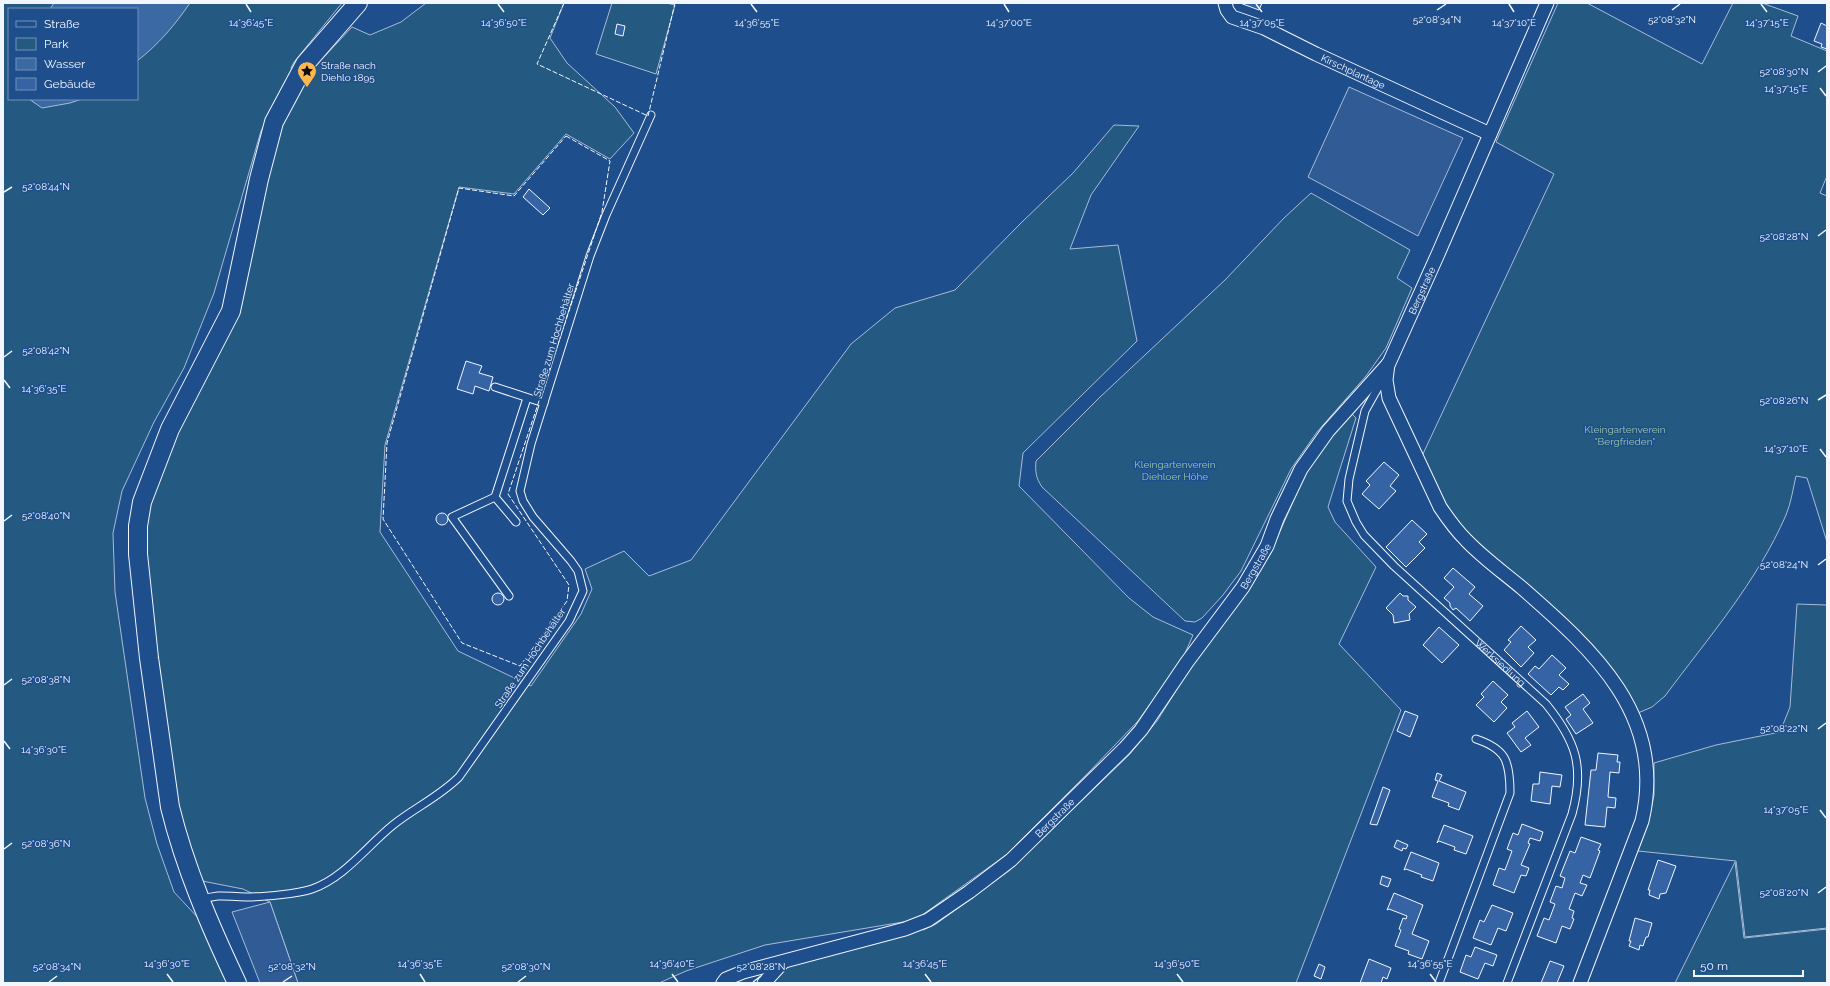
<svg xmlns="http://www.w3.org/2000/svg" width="1830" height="986" font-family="Raleway,sans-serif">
	<rect width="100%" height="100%" fill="#1f4e8c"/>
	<g fill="#245a82" stroke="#a8bbd7" fill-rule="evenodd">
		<path d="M 3,3 L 342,3 L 294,62 L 291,68 L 292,70 L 261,131 L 214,293 L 184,368 L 154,422 L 122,491 L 113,533 L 115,592 L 145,798 L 157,844 L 174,892 L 215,936 L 231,983 L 3,983 ZM 9,9 L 137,9 L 137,99 L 9,99 Z"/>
		<path d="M 426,3 L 564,3 L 550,38 L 567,63 L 615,107 L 634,133 L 610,159 L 566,134 L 514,194 L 459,187 L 385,445 L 380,532 L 458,651 L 531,686 L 581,614 L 592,589 L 585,569 L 624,551 L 649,576 L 691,560 L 851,344 L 895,308 L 955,290 L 1022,222 L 1073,173 L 1114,125 L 1139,126 L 1091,195 L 1070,249 L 1118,245 L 1137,341 L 1023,453 L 1019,486 L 1129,598 L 1153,617 L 1193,635 L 1183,658 L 1138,721 L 1089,772 L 1006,855 L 918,918 L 923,930 L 936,924 L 1010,870 L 1129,755 L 1157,721 L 1191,667 L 1249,589 L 1275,543 L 1306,472 L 1331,437 L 1352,414 L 1356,418 L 1328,507 L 1335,522 L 1376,567 L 1339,644 L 1401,710 L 1296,983 L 773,983 L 787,967 L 915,920 L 765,945 L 686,971 L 659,983 L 298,983 L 270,902 L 243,889 L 192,879 L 140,605 L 151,472 L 230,299 L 278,125 L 309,73 L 352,27 L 370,35 L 401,22 Z"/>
		<path d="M 612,3 L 666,3 L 675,5 L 656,74 L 596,54 Z"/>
		<path d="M 1558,3 L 1587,3 L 1702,64 L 1733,3 L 1762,3 L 1798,16 L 1791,36 L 1827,51 L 1827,176 L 1820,193 L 1827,196 L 1827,542 L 1807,478 L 1796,476 C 1793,489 1791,503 1786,515 C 1757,582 1708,638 1665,696 L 1652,707 L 1638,713 L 1622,682 L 1588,641 L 1560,614 L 1469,535 L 1445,503 L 1422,456 L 1554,174 L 1496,142 Z"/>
		<path d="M 1311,193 L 1410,250 L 1397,278 L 1412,288 L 1386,348 L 1366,376 L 1317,432 L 1291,469 L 1241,571 L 1223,595 L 1202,618 L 1195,622 L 1185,621 L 1042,487 C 1036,478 1035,472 1036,461 L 1099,398 L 1225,280 L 1284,218 Z"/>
		<path d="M 1797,604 L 1827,605 L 1827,928 L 1745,937 L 1736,861 L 1638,851 L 1648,824 L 1654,795 L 1654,763 L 1716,745 L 1780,732 L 1790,707 Z"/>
		<path d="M 1735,862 L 1744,938 L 1827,929 L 1827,983 L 1675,983 Z"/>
	</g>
	<g fill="#305b95" stroke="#a8bbd7">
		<path d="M 1349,87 L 1463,138 L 1418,236 L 1308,177 Z"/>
		<path d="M 270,902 L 298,983 L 260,983 L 232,912 Z"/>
	</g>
	<g fill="#3b69a3" stroke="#a8bbd7">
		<path d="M 54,3 L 190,3 C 175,25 158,45 137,61 L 137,9 L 50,9 Z"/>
		<path d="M 29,99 L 82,99 L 70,103 L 42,108 Z"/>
	</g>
	<g fill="#3563a3" stroke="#f2f6ff">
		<path d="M 1240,3 L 1262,3 L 1259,10 Z"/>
		<path d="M 1821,23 L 1827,26 L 1827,49 L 1821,47 L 1822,44 L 1814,41 Z"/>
		<path d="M 617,24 L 625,26 L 623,36 L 615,34 Z"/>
		<path d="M 529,189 L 550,208 L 543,215 L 523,197 Z"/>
		<path d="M 466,361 L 482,366 L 479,373 L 493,377 L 489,391 L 475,386 L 473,394 L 457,389 Z"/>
		<path d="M 1384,462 L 1399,475 L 1390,486 L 1396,491 L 1379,509 L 1362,494 L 1370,485 L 1366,481 Z"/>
		<circle cx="442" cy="519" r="6"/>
		<path d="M 1412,520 L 1427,534 L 1419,542 L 1425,548 L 1406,567 L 1386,547 Z"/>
		<path d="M 1453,568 L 1475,587 L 1469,594 L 1483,606 L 1470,621 L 1456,608 L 1453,610 L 1450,606 L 1450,603 L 1444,598 L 1454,587 L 1444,578 Z"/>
		<path d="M 1400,593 L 1403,596 L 1408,596 L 1408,600 L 1416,607 L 1409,614 L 1410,620 L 1394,623 L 1393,615 L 1386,608 Z"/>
		<circle cx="498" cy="599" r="6"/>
		<path d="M 1521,626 L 1536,640 L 1528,647 L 1534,653 L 1521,667 L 1504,650 L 1511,642 L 1508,640 Z"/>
		<path d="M 1439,627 L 1459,645 L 1442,663 L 1423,645 Z"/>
		<path d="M 1552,655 L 1566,668 L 1559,675 L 1569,684 L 1563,690 L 1559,687 L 1551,695 L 1528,674 L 1535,666 L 1539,669 Z"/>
		<path d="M 1493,681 L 1508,695 L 1501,702 L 1507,708 L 1494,722 L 1476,705 L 1484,697 L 1481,694 Z"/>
		<path d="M 1583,694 L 1590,703 L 1583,709 L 1593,723 L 1576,734 L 1566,719 L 1571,715 L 1565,707 Z"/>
		<path d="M 1405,711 L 1418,716 L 1410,737 L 1397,731 Z"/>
		<path d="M 1527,711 L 1539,727 L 1525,738 L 1531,745 L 1521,752 L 1507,733 L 1515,727 L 1512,723 Z"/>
		<path d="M 1598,753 L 1618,755 L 1617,762 L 1620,762 L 1619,773 L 1610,772 L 1608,797 L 1616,798 L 1615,808 L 1607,807 L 1605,827 L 1585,825 L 1591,770 L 1596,770 Z"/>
		<path d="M 1540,772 L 1562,775 L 1560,787 L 1552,786 L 1550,804 L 1531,801 L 1533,784 L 1539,784 Z"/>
		<path d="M 1437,773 L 1442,775 L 1439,781 L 1466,792 L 1459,810 L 1448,806 L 1449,803 L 1432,797 L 1438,781 L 1435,780 Z"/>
		<path d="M 1383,787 L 1390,790 L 1377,825 L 1370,824 Z"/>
		<path d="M 1522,824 L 1543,832 L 1540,841 L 1530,838 L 1528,843 L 1530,844 L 1521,865 L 1529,868 L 1526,876 L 1521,875 L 1514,893 L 1493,885 L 1499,868 L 1505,870 L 1512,851 L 1507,849 L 1513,833 L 1518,835 Z"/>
		<path d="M 1444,825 L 1473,836 L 1466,854 L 1454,850 L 1455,847 L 1439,841 L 1437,843 Z"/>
		<path d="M 1581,837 L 1601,844 L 1598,850 L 1600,851 L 1590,878 L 1583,875 L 1580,883 L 1587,885 L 1582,896 L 1575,893 L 1569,909 L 1574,911 L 1572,918 L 1574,919 L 1570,929 L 1562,926 L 1556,943 L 1537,936 L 1544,918 L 1549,920 L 1555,904 L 1550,902 L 1556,886 L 1562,888 L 1565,878 L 1560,876 L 1570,851 L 1575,853 Z"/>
		<path d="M 1397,840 L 1408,845 L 1406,849 L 1403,848 L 1402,851 L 1394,847 Z"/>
		<path d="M 1411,852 L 1439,863 L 1433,881 L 1421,877 L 1422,875 L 1406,869 L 1404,870 Z"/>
		<path d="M 1658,860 L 1676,866 L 1666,893 L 1660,894 L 1659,899 L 1649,895 L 1650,890 L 1648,890 Z"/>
		<path d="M 1382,876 L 1391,879 L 1388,887 L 1380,884 Z"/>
		<path d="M 1394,893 L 1423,905 L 1412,934 L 1429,941 L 1422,959 L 1408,954 L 1409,951 L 1395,946 L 1401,930 L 1399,929 L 1403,918 L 1406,919 L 1407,916 L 1389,909 L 1387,910 Z"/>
		<path d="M 1492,905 L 1513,913 L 1506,931 L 1498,928 L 1491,945 L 1473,938 L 1480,920 L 1484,922 Z"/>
		<path d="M 1635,918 L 1652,923 L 1648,937 L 1646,937 L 1643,946 L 1640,945 L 1639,950 L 1629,946 L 1631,941 L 1629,941 Z"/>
		<path d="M 1475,947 L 1497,955 L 1493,966 L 1485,963 L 1478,979 L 1460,972 L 1466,955 L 1471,957 Z"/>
		<path d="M 1369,959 L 1391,968 L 1387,979 L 1383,977 L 1381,983 L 1360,983 Z"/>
		<path d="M 1550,961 L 1564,966 L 1557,983 L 1541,983 Z"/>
		<path d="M 1319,964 L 1325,967 L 1321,979 L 1314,976 Z"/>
	</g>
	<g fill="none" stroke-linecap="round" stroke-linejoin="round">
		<defs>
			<g id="service">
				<path id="s1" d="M 1384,377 L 1365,411 L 1349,479 L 1347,501 L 1356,522 L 1364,535 L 1394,566 L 1546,704 C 1576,741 1585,767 1572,814 L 1507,983"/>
				<path d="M 495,387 L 544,403"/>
				<path d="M 495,497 L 516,522"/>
				<path d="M 509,596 L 452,517 L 495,497 L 527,398"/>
				<path d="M 201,900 C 220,893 227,897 246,897 C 261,897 298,894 312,889 C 344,878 367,846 393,825 C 414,808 439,797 459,777 L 569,621 L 583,591 L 578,571 L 571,561 L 533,517 L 523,501 L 520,491 L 531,444 L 590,256 L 606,215 L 651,115"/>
				<path d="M 1439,983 L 1510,793 C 1510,761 1506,749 1476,739"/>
			</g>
			<g id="minor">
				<path id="s2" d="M 1225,3 L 1227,10 L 1232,17 L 1264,28 L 1316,54 L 1490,134"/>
				<path d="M 1388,364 L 1386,380 L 1389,398 L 1440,507 C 1448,519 1456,530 1466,540 C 1483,558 1503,572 1522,588 C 1593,650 1667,716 1642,821 L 1580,983"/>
				<path id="s3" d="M 723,983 L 726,979 L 743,972 L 905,929 L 928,920 L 969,892 L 1011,860 L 1125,748 L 1141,730 L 1187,662 L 1243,587 L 1267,546 L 1277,519 L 1301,469 L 1328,431 L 1389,363 L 1438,254 L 1547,3"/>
				<path d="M 764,983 L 783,962"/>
			</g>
			<path id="secondary" d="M 237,983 C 210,926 185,868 170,807 L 149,658 L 138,554 L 138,526 L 142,502 L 170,429 L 231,311 L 259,179 L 274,122 L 305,64 L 358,3"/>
		</defs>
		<use href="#service" stroke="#f2f6ff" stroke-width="9"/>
		<use href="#minor" stroke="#f2f6ff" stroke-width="15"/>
		<use href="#secondary" stroke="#f2f6ff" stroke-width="20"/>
		<use href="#service" stroke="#1f4e8c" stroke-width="7"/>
		<use href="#minor" stroke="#1f4e8c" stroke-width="13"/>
		<use href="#secondary" stroke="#1f4e8c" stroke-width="18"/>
		<g stroke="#f2f6ff" stroke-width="1" stroke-dasharray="5 2" stroke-linecap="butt">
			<path d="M 564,3 L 537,64 L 648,116 L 675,3"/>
			<path d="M 566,136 L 610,161 L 602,212 L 508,494 L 569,585 L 567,601 L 520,666 L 462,643 L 383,519 L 387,443 L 459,188 L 514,196 Z"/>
		</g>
	</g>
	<path fill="none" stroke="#f2f6ff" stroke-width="1.5" d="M 246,4 L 251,12M 498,4 L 504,12M 751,4 L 757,12M 1004,4 L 1009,12M 1256,4 L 1262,12M 1509,4 L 1514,12M 1761,4 L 1767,12M 1437,10 L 1446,4M 1672,10 L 1680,4M 1818,72 L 1826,66M 1820,88 L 1826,96M 4,192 L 12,187M 1818,236 L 1826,230M 4,357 L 12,351M 4,380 L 10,388M 1818,400 L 1826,395M 1820,449 L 1826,457M 4,521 L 12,515M 1818,565 L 1826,559M 4,685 L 12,679M 1818,729 L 1826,723M 4,741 L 10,749M 1820,810 L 1826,818M 4,849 L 12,843M 1818,893 L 1826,887M 167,974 L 173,982M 420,974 L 425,982M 672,974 L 678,982M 925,974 L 931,982M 1177,974 L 1183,982M 1430,974 L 1436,982M 49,982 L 57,976M 283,982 L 292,976M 518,982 L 526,976M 753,982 L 761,976"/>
	<defs>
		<symbol id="sight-pin" viewBox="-11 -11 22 30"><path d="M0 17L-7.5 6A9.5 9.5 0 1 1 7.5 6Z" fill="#ffb74d" stroke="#1f4e8c"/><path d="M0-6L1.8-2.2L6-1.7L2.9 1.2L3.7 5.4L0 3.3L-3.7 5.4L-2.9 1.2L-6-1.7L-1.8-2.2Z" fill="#111"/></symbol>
	</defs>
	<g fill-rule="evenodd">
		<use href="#sight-pin" x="296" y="60" width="22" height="30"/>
	</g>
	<g text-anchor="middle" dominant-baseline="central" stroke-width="3" stroke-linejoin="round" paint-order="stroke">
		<g font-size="10" fill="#f2f6ff" stroke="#1f4e8c" text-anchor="start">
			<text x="321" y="65">Straße nach<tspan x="321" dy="12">Diehlo 1895</tspan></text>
		</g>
		<g font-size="10" fill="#f2f6ff" stroke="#1f4e8c">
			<text stroke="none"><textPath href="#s2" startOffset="149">Kirschplantage</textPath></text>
			<text stroke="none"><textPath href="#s3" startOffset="1027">Bergstraße</textPath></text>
			<text transform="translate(554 340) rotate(-73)">Straße zum Hochbehälter</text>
			<text stroke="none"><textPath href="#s3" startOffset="702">Bergstraße</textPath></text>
			<text transform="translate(530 658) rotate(-56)">Straße zum Hochbehälter</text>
			<text stroke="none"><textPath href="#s1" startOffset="356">Werksiedlung</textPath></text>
			<text stroke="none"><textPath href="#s3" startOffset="379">Bergstraße</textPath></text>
		</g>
		<g font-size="10" fill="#97c8a6" stroke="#1f4e8c">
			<text x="1625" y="429">Kleingartenverein<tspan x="1625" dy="12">"Bergfrieden"</tspan></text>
			<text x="1175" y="464">Kleingartenverein<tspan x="1175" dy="12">Diehloer Höhe</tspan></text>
		</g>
	</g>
	<g font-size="10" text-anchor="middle" fill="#f2f6ff" stroke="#1f4e8c" stroke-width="3" stroke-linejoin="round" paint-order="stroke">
		<text x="1437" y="23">52°08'34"N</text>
		<text x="1672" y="23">52°08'32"N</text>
		<text x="1514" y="26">14°37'10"E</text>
		<text x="251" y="26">14°36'45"E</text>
		<text x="504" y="26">14°36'50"E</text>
		<text x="757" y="26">14°36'55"E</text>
		<text x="1009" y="26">14°37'00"E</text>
		<text x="1262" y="26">14°37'05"E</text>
		<text x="1767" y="26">14°37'15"E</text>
		<text x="1784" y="75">52°08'30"N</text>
		<text x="1786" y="92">14°37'15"E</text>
		<text x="46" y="190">52°08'44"N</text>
		<text x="1784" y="240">52°08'28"N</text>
		<text x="46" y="354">52°08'42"N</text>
		<text x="44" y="392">14°36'35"E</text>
		<text x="1784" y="404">52°08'26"N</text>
		<text x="1786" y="452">14°37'10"E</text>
		<text x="46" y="519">52°08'40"N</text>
		<text x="1784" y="568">52°08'24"N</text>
		<text x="46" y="683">52°08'38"N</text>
		<text x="1784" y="732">52°08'22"N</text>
		<text x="44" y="753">14°36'30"E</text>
		<text x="1786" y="813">14°37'05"E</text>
		<text x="46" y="847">52°08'36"N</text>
		<text x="1784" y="896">52°08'20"N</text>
		<text x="167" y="967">14°36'30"E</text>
		<text x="420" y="967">14°36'35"E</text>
		<text x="672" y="967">14°36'40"E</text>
		<text x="925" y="967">14°36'45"E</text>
		<text x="1177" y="967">14°36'50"E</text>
		<text x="1430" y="967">14°36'55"E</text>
		<text x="57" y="970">52°08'34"N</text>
		<text x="292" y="970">52°08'32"N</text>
		<text x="526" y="970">52°08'30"N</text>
		<text x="761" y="970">52°08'28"N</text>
	</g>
	<rect width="1830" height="986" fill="none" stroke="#f2f6ff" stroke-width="8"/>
	<rect x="8" y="8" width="130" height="92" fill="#1f4e8c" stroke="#7391ba"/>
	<rect x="16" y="21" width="20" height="6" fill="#1f4e8c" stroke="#7391ba"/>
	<text x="44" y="28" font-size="12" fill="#f2f6ff">Straße</text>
	<rect x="16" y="38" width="20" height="12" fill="#245a82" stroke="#7391ba"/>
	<text x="44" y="48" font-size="12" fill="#f2f6ff">Park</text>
	<rect x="16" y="58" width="20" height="12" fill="#3b69a3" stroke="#7391ba"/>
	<text x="44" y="68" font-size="12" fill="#f2f6ff">Wasser</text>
	<rect x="16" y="78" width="20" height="12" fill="#3563a3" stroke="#7391ba"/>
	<text x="44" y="88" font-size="12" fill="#f2f6ff">Gebäude</text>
	<path d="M1694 970v6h109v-6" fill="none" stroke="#f2f6ff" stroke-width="2"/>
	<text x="1700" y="970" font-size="12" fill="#f2f6ff" stroke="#1f4e8c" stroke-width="3" paint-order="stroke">50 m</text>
</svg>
